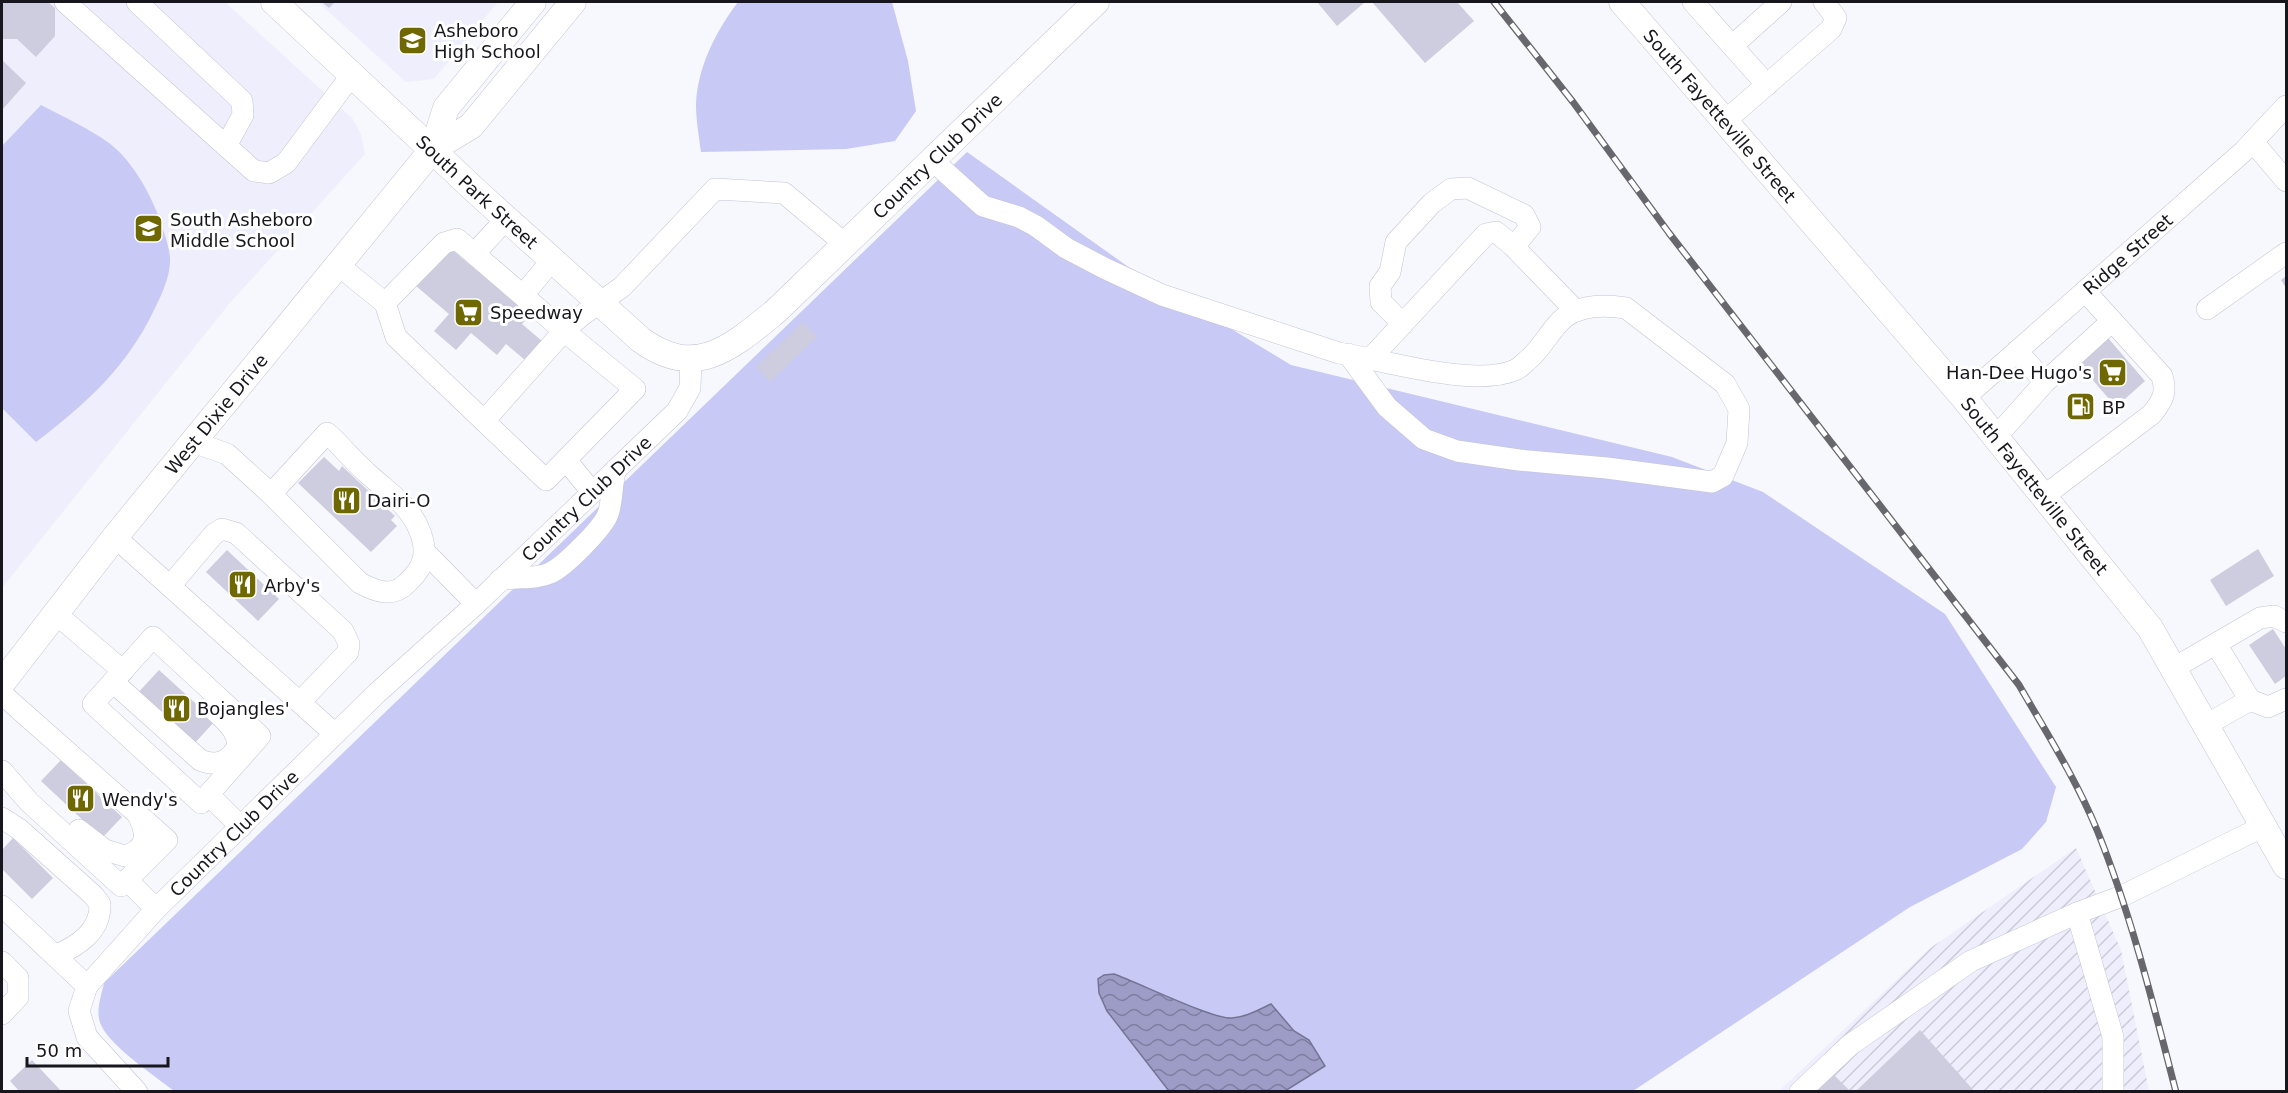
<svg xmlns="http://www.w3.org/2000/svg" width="2288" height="1093" font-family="'DejaVu Sans',sans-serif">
	<defs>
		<pattern id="industrial-furrows" width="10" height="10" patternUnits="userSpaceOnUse" patternTransform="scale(1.5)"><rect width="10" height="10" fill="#eeeefd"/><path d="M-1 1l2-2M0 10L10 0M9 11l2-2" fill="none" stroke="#cbcbd8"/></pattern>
		<pattern id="water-waves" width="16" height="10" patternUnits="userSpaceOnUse" patternTransform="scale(1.5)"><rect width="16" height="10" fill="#9c9cc7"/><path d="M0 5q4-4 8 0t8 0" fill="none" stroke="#7e7ea1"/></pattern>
	</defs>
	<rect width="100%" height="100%" fill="#f7f7fe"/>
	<g fill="#eeeefd">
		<path d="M 2,2 L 225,2 L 352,118 L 361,134 L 365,154 L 229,304 L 2,588 Z"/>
		<path d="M 318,2 L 498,2 L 434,79 L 406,82 Z"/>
	</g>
	<path fill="url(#industrial-furrows)" d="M 2076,848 L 2121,950 L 2149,1091 L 1778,1092 L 1929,949 Z"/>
	<g fill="#c8c9f4">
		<path d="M 738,2 L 892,2 L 908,61 L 916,111 L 895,141 L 846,149 L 701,152 C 699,137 696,120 696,105 C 697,68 716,31 738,2 Z"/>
		<path d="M 41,105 C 64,117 88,128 109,143 C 130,159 146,186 156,210 C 161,224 171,248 170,263 C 169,279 161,296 154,310 C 127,367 86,404 36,442 L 2,408 L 2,146 Z"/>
		<path d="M 967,152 L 1127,266 L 1291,365 L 1672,457 L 1763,492 L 1945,614 L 2056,787 L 2046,822 L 2022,849 L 1910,907 L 1633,1091 L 174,1091 C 155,1076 110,1046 101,1025 C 95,1012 101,997 104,983 Z"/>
	</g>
	<path fill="url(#water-waves)" stroke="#747494" stroke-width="1.5" d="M 1114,974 C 1137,982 1214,1020 1232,1018 C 1246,1017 1258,1010 1271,1004 L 1294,1031 L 1309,1040 L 1325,1066 L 1285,1091 L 1169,1091 L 1107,1011 L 1099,993 L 1098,979 L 1104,975 Z"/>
	<g fill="#cdcddf">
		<path d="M 2,2 L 48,2 L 55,8 L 55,36 L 36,57 L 17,39 L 2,39 Z"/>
		<path d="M 322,2 L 335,2 L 329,8 Z"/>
		<path d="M 1317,2 L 1365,2 L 1337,26 Z"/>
		<path d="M 1372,2 L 1457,2 L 1474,21 L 1425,63 Z"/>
		<path d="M 2,60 L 26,83 L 2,110 Z"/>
		<path d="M 449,247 L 530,315 L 522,324 L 542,341 L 525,360 L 506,344 L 497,355 L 471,333 L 456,350 L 434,331 L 449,314 L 416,286 Z"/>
		<path d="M 2286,276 L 2286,288 L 2281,280 Z"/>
		<path d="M 803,322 L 817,337 L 770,382 L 756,367 Z"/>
		<path d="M 2108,338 L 2145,381 L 2116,407 L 2078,363 Z"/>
		<path d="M 324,457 L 339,471 L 342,466 L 395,516 L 391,520 L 397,526 L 371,552 L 298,483 Z"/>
		<path d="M 2258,549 L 2274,576 L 2226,606 L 2210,580 Z"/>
		<path d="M 227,550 L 279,599 L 258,621 L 206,572 Z"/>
		<path d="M 2273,629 L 2286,649 L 2286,676 L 2275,684 L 2249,645 Z"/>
		<path d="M 159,670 L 215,721 L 192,746 L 136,695 Z"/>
		<path d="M 61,760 L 122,817 L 102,838 L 41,781 Z"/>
		<path d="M 13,838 L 53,878 L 32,899 L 2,869 L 2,850 Z"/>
		<path d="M 1920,1030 L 1975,1092 L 1855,1092 Z"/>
		<path d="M 32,1060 L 62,1092 L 20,1092 L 10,1081 Z"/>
		<path d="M 1834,1075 L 1851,1092 L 1819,1092 L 1817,1090 Z"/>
	</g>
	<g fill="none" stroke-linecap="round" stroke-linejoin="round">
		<defs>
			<g id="minor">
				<path d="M 65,2 L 254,171 L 269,173 L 286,163 L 353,73"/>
				<path d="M 137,2 L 242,101 L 243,115 L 226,146"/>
				<path d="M 1693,2 L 1767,85"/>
				<path d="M 1732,46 L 1781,2"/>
				<path d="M 1725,121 L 1831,29 L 1836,18 L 1824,2"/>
				<path d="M 2253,142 L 2286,181"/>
				<path d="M 932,160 L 983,206 L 1019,217 L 1036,226 L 1066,248 L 1104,268 L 1162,295 L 1339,353 C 1384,360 1474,388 1515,370 C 1520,368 1525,362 1529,359 C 1543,347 1551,328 1565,317 C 1583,304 1606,305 1626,308 L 1725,384 L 1739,409 L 1737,443 L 1723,476 L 1712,482 L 1607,468 L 1519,460 L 1457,451 L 1424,439 L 1387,407 L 1348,354"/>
				<path d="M 1512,245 L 1576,311"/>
				<path d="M 475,253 L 507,218"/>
				<path d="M 338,265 L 385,303 L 396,337 L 546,480 L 635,389 L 564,331 L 581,316 L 622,287 L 715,189 L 784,193 L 845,244"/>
				<path d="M 523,295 L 553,259"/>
				<path d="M 385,303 L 444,243 L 457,239 L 564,331 L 484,421"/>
				<path d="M 2207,309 L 2286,253"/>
				<path d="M 2017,351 L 2045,382"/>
				<path d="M 1371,358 L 1486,234 L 1496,232 L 1512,245 L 1518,242 L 1530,227 L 1524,215 L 1468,188 L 1451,189 L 1432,203 L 1396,242 L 1390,272 L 1380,286 L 1381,302 L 1403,324"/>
				<path id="s1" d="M 1964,398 L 2244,151 L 2286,106"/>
				<path d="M 1996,437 L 2045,382 L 2112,321"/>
				<path d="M 193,442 L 227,454 L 271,494 L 360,583 C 375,591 392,598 406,584 C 420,571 427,560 423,541 C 414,506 390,495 366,472 C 352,460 341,445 327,433 L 271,494"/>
				<path d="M 566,460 L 592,492"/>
				<path d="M 2044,496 L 2152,414 C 2163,400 2167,393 2162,376 L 2085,291"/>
				<path d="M 115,537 L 335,734"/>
				<path d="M 425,552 L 476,604"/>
				<path d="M 500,580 C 516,576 535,580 550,573 C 564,567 603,528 608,514 C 613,501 611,484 616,469"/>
				<path d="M 170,586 L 214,534 L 222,529 L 236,533 L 343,631 L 349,644 L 348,652 L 300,702"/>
				<path d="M 55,613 L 123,671"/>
				<path d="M 153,637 L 260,736 L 201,803 L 93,704 Z"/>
				<path d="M 2174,668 L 2260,618 L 2274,616 L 2286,622"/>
				<path d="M 113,682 L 200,760 C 217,767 229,762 238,746 C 237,730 226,721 215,711"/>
				<path d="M 2,694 L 167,840 L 121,886 L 29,802 L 2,771"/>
				<path d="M 2250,700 L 2268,707 L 2286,699"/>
				<path d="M 2206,725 L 2250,700 L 2216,644"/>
				<path d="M 209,795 L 241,827"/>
				<path d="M 2,818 L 19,829 L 93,895 L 100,904 C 101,932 77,946 55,956"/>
				<path d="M 79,830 L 105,850 L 125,856 C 150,848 147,832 137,813"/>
				<path d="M 127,880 L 156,909"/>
				<path d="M 2,906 L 87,986"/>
				<path d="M 2077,913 L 2122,896 L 2264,826"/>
				<path d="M 2,962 L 18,978 L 18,997 L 2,1014"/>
				<path id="s2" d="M 137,1092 L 87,1037 L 79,1011 L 87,986 L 156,909 L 377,693 L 476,604 L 677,411 L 690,388 L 691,358"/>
				<path d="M 1800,1092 L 1850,1045 L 1971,961 L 2077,913 L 2113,1037 L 2113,1092"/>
			</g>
			<g id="major">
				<path id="s3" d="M 274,2 L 479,194 L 641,340 C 696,380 732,347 776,311 L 1096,2"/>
				<path id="s4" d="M 1622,2 L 1964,398 L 2150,628 L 2286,866"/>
				<path d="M 433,149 L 446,108 L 533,2"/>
				<path id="s5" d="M 2,683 L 115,537 L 433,149 L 471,126 L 573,2"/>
			</g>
		</defs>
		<use href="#minor" stroke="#c4c4d6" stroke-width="22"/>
		<use href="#major" stroke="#c4c4d6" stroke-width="27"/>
		<use href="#minor" stroke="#fff" stroke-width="21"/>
		<use href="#major" stroke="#fff" stroke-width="26"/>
		<defs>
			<path id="rail" d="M 1494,2 L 1573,102 L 1669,233 L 2019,685 C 2046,732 2076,779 2097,830 C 2131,914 2153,1003 2176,1092"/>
		</defs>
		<use href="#rail" stroke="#67676d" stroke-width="7"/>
		<use href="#rail" stroke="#fff" stroke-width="4.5" stroke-dasharray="14" stroke-linecap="butt"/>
	</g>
	<defs>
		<symbol id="school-square" viewBox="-11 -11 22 22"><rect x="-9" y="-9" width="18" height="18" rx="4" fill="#6f6800" stroke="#fff"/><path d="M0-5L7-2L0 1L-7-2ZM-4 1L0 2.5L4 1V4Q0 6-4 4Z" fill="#fff"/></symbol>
		<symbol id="supermarket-square" viewBox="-11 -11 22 22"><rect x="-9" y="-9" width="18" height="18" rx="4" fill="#6f6800" stroke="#fff"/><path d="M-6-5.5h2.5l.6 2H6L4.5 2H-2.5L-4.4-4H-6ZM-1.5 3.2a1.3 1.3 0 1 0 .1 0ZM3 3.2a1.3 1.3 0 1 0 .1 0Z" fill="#fff"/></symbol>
		<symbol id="fuel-square" viewBox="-11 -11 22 22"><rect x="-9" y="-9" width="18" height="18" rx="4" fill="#6f6800" stroke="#fff"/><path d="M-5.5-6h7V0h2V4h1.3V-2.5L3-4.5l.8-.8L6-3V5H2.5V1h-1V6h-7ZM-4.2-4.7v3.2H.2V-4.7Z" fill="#fff"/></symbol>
		<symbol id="restaurant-square" viewBox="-11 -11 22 22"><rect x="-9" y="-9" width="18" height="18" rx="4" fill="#6f6800" stroke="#fff"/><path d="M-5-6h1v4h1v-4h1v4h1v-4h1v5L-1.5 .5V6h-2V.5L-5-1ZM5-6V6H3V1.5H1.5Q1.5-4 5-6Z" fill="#fff"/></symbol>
	</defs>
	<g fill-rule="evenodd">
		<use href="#school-square" x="396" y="24" width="33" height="33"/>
		<use href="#school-square" x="132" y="212" width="33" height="33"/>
		<use href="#supermarket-square" x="452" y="296" width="33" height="33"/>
		<use href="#supermarket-square" x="2096" y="356" width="33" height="33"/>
		<use href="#fuel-square" x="2064" y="390" width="33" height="33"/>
		<use href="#restaurant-square" x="330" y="484" width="33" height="33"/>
		<use href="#restaurant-square" x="226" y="568" width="33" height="33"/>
		<use href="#restaurant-square" x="160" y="692" width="33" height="33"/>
		<use href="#restaurant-square" x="64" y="782" width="33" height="33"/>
	</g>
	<g text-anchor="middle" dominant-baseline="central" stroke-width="6" stroke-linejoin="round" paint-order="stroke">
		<g font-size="18" fill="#16161c" stroke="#fff" text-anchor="start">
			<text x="434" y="30">Asheboro<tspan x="434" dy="21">High School</tspan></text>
			<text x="170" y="219">South Asheboro<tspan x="170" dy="21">Middle School</tspan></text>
			<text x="490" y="312">Speedway</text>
			<text x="2092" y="372" text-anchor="end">Han-Dee Hugo's</text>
			<text x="2102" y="407">BP</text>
			<text x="367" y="500">Dairi-O</text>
			<text x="264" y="585">Arby's</text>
			<text x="197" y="708">Bojangles'</text>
			<text x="102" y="799">Wendy's</text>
		</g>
		<g font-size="18" fill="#16161c" stroke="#fff">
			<text stroke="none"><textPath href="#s4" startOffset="150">South Fayetteville Street</textPath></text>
			<text stroke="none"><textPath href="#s3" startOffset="876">Country Club Drive</textPath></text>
			<text stroke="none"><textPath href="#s3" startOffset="278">South Park Street</textPath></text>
			<text stroke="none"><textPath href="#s1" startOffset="218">Ridge Street</textPath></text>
			<text stroke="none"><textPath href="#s5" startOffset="344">West Dixie Drive</textPath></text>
			<text stroke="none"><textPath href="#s4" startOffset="636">South Fayetteville Street</textPath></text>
			<text stroke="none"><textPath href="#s2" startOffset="826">Country Club Drive</textPath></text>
			<text stroke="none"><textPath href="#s2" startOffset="340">Country Club Drive</textPath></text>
		</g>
	</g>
	<rect width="2288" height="1093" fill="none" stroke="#16161c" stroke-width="6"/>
	<path d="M27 1057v9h141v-9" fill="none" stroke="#16161c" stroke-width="3"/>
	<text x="36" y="1057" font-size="18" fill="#16161c" stroke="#ffffff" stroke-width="4.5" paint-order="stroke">50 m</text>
</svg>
